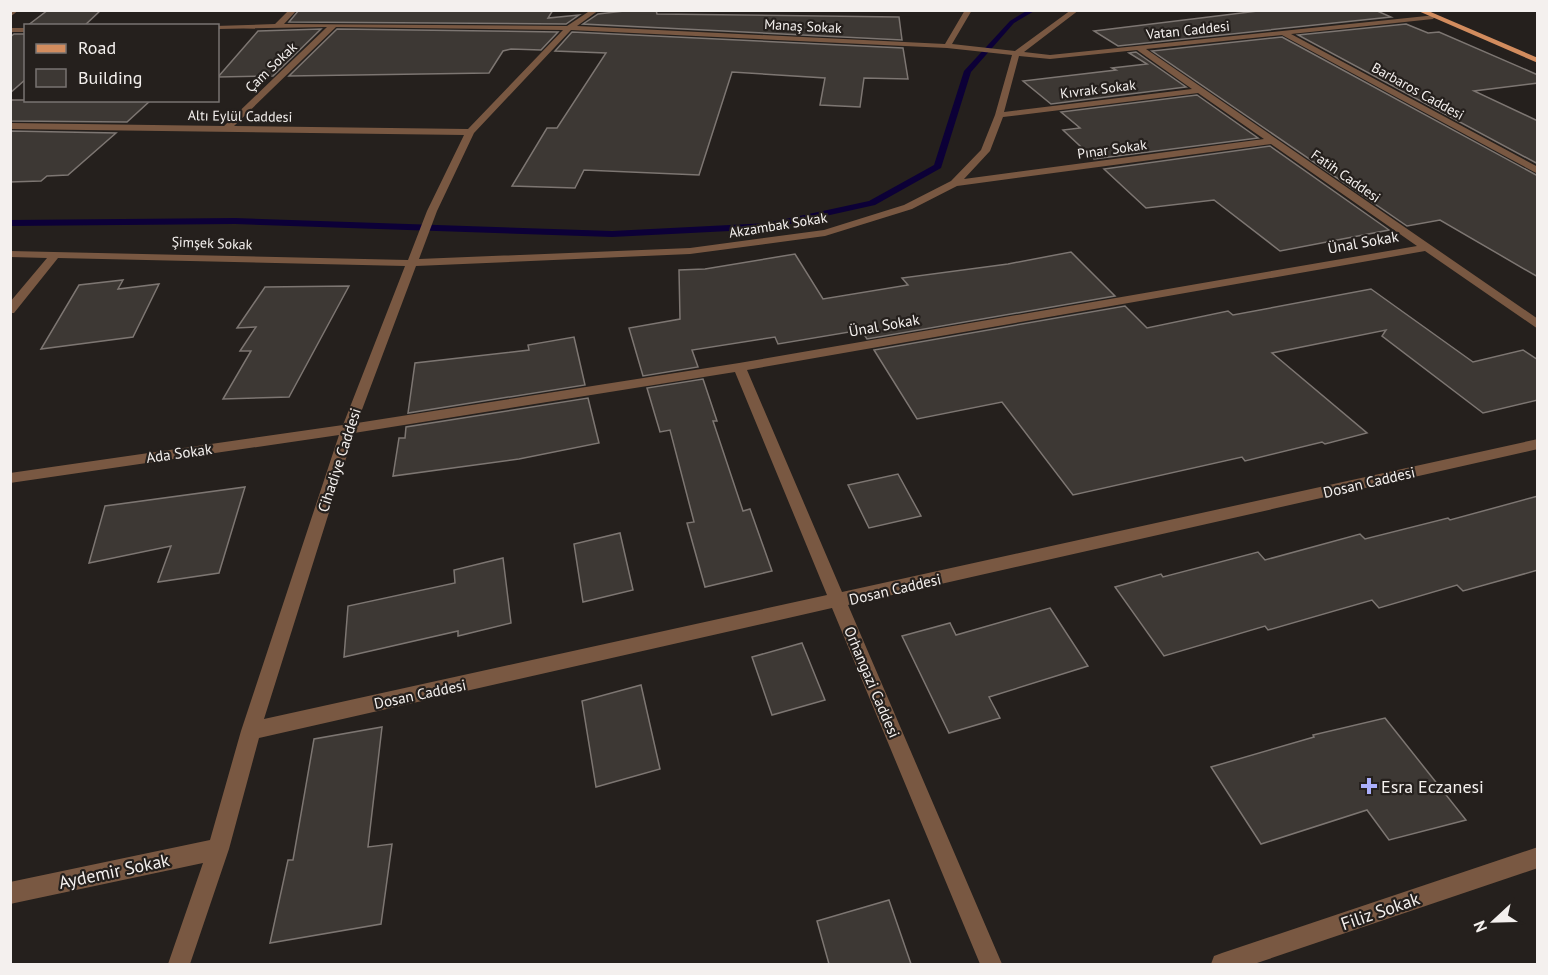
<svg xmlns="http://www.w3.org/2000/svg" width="1548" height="975" font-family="'PT Sans',sans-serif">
	<rect width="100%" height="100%" fill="#25201d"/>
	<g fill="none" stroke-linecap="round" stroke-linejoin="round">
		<path fill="#0c0037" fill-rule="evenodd" d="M 1028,10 L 1036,10 L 1014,23 L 971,72 L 941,168 L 875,205 L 767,229 L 612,237 L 235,224 L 10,226 L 10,220 L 235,218 L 612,231 L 767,223 L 869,201 L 934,165 L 964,71 L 1010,21 Z"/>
	</g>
	<g fill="#3d3834" stroke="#7d7672" stroke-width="1.5">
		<path d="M 48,10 L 101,10 L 84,26 L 27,26 Z"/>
		<path d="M 299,10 L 553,10 L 548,18 L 579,15 L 566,24 L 289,22 Z"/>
		<path d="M 633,10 L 656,10 L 657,14 L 899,17 L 902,40 L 583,24 L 598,14 Z"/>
		<path d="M 1266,10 L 1375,10 L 1391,17 L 1118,46 L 1094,31 Z"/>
		<path d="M 1406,24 L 1428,33 L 1439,32 L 1538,75 L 1538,83 L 1474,91 L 1538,121 L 1538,164 L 1298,35 Z"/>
		<path d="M 321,29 L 273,76 L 218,77 L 258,31 Z"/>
		<path d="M 337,29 L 558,32 L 541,50 L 511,49 L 503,51 L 489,73 L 289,76 Z"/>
		<path d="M 572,32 L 903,48 L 908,79 L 864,78 L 860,107 L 820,105 L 825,78 L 732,72 L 699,175 L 584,170 L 575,188 L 512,186 L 547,128 L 557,128 L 606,53 L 555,51 Z"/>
		<path d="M 14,34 L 26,34 L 26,79 L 10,93 L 10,37 Z"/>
		<path d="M 1282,37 L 1538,176 L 1538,277 L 1440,220 L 1407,226 L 1152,51 Z"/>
		<path d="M 1136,52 L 1186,87 L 1051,104 L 1023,81 L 1116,70 L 1112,68 L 1147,64 L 1129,53 Z"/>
		<path d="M 1197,95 L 1258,138 L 1094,159 L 1063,130 L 1080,128 L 1061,112 Z"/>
		<path d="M 10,100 L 151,100 L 127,122 L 10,121 Z"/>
		<path d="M 10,131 L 116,133 L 68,175 L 47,176 L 41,181 L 10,182 Z"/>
		<path d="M 1270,146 L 1389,230 L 1280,251 L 1214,200 L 1146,208 L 1104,169 Z"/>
		<path d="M 1071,252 L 1115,296 L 867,339 L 861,330 L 778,344 L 775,337 L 692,350 L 698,367 L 643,376 L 629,328 L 680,319 L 679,270 L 705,269 L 795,254 L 823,299 L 908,285 L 902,278 L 1008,264 Z"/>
		<path d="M 123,280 L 118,289 L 159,284 L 133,337 L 41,349 L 79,285 Z"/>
		<path d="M 349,286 L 289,397 L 223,399 L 251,351 L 240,351 L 256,327 L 237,328 L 265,287 Z"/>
		<path d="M 1371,289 L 1473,362 L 1523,350 L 1538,360 L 1538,400 L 1483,413 L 1382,336 L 1386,330 L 1272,353 L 1367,433 L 1325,444 L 1322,442 L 1245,461 L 1242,457 L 1073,495 L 1002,402 L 917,419 L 874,350 L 1125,306 L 1147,328 L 1228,311 L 1233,315 Z"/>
		<path d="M 574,337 L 585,385 L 408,413 L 415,363 L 529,350 L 528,345 Z"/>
		<path d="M 703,379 L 717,421 L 713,421 L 743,511 L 750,509 L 772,571 L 705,587 L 687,523 L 694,522 L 670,430 L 660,432 L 647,388 Z"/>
		<path d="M 588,398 L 599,443 L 519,459 L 393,476 L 399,438 L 405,438 L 406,427 Z"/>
		<path d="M 898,474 L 921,516 L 869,528 L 848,485 Z"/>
		<path d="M 245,487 L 219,573 L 158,582 L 171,546 L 89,563 L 105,506 Z"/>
		<path d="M 1538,496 L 1538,570 L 1463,591 L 1457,585 L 1379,608 L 1372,600 L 1268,630 L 1265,626 L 1164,656 L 1115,587 L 1161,574 L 1163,577 L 1258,552 L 1265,560 L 1360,534 L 1365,539 L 1448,518 L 1450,520 Z"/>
		<path d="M 620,533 L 633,590 L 583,602 L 574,544 Z"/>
		<path d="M 503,558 L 511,623 L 458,636 L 458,631 L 344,657 L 348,606 L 455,583 L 454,570 Z"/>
		<path d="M 1050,608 L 1088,666 L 989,697 L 1000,718 L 949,733 L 902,636 L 950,623 L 956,635 Z"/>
		<path d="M 802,643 L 825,700 L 772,715 L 752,657 Z"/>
		<path d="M 641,685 L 660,769 L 596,787 L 582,701 Z"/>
		<path d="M 1385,718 L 1466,820 L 1389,840 L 1367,810 L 1261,844 L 1211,767 L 1314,737 L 1313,735 Z"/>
		<path d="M 382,727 L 368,847 L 392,844 L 381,924 L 270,943 L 288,860 L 293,860 L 314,739 Z"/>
		<path d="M 889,900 L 911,964 L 829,964 L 817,921 Z"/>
	</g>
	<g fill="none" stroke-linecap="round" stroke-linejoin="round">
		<g fill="#795842" fill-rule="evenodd">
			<path d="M 19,10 L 10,17 L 11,10 Z"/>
			<path d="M 289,10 L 297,10 L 284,24 L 567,26 L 591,10 L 599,10 L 577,26 L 945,44 L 965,10 L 972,10 L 952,44 L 1015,51 L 1071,10 L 1079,10 L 1024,52 L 1050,55 L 1436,15 L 1433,19 L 1291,34 L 1538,167 L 1538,174 L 1282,35 L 1146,49 L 1538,319 L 1538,329 L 1425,251 L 747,370 L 842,592 L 1538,439 L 1538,449 L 848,605 L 1002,964 L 980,964 L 832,608 L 259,738 L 229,849 L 190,964 L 168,964 L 203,863 L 10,904 L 10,882 L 210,840 L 241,731 L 339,435 L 10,483 L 10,473 L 343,425 L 405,266 L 58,258 L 14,313 L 10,313 L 10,302 L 47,258 L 10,257 L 10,251 L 408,260 L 427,211 L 464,135 L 10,129 L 10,123 L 224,126 L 327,27 L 218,29 L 215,26 L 275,24 ZM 336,27 L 563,30 L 468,129 L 234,126 ZM 571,30 L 947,48 L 1012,55 L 995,115 L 981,150 L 951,181 L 904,205 L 824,230 L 690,248 L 419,259 L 437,211 L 474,133 ZM 1137,50 L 1192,89 L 1004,112 L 1019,56 L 1050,59 ZM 1198,93 L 1264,139 L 964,179 L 990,151 L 1003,117 ZM 1271,144 L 1417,246 L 739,363 L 357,423 L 416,266 L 690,254 L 825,236 L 912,209 L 957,186 ZM 735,372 L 827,595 L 264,719 L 354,433 Z"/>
			<rect x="10" y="28" width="16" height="4"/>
			<path d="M 1538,847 L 1538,868 L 1254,964 L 1211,964 L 1214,956 L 1222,953 Z"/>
		</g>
		<path fill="#d28c5e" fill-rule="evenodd" d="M 1416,10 L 1426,10 L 1538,58 L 1538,63 Z"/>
	</g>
	<path fill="#abaffb" stroke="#25201d" stroke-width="2" d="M1366 777h6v6h6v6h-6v6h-6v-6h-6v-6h6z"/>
	<g text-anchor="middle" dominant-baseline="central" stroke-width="4.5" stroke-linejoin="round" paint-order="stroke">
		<g font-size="14" fill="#f4f0ee" stroke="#25201d">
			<text transform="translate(803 26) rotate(3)">Manaş Sokak</text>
			<text transform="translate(1188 30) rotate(-6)">Vatan Caddesi</text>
			<text transform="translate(271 67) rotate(-44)">Çam Sokak</text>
			<text transform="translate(1098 89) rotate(-7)">Kıvrak Sokak</text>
			<text transform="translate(1418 91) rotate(29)">Barbaros Caddesi</text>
			<text transform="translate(240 116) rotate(1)">Altı Eylül Caddesi</text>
			<text transform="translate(1112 149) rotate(-8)">Pınar Sokak</text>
			<text transform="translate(1346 176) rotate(35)">Fatih Caddesi</text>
			<text transform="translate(778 225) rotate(-9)">Akzambak Sokak</text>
			<text transform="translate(212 243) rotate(2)">Şimşek Sokak</text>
		</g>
		<g font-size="15" fill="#f4f0ee" stroke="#25201d">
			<text transform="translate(1363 242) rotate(-10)">Ünal Sokak</text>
			<text transform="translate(884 325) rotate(-10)">Ünal Sokak</text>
			<text transform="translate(179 453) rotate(-8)">Ada Sokak</text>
			<text transform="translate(339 460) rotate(-72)">Cihadiye Caddesi</text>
			<text transform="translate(1369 482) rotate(-13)">Dosan Caddesi</text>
			<text transform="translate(895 589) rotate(-13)">Dosan Caddesi</text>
			<text transform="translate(872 682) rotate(67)">Orhangazi Caddesi</text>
			<text transform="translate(420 694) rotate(-12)">Dosan Caddesi</text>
		</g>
		<g font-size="18" fill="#f4f0ee" stroke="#25201d" text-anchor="start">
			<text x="1381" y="786">Esra Eczanesi</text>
		</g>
		<g font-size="18" fill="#f4f0ee" stroke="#25201d">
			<text transform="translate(114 871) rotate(-12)">Aydemir Sokak</text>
			<text transform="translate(1380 911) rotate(-19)">Filiz Sokak</text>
		</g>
	</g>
	<rect width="1548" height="975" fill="none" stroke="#f4f0ee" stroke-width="24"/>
	<rect x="24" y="24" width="195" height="78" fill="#25201d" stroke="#787371" stroke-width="1.5"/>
	<rect x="36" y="44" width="30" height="9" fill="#d28c5e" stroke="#787371" stroke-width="1.5"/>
	<text x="78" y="54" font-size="18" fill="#f4f0ee">Road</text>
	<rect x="36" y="69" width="30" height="18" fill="#3d3834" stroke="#787371" stroke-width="1.5"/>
	<text x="78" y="84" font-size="18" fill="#f4f0ee">Building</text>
	<g transform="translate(1494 921) rotate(248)" stroke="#25201d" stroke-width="4.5" paint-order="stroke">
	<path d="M0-4.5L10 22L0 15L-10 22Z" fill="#f4f0ee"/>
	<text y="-9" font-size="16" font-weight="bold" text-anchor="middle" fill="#f4f0ee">N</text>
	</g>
</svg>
